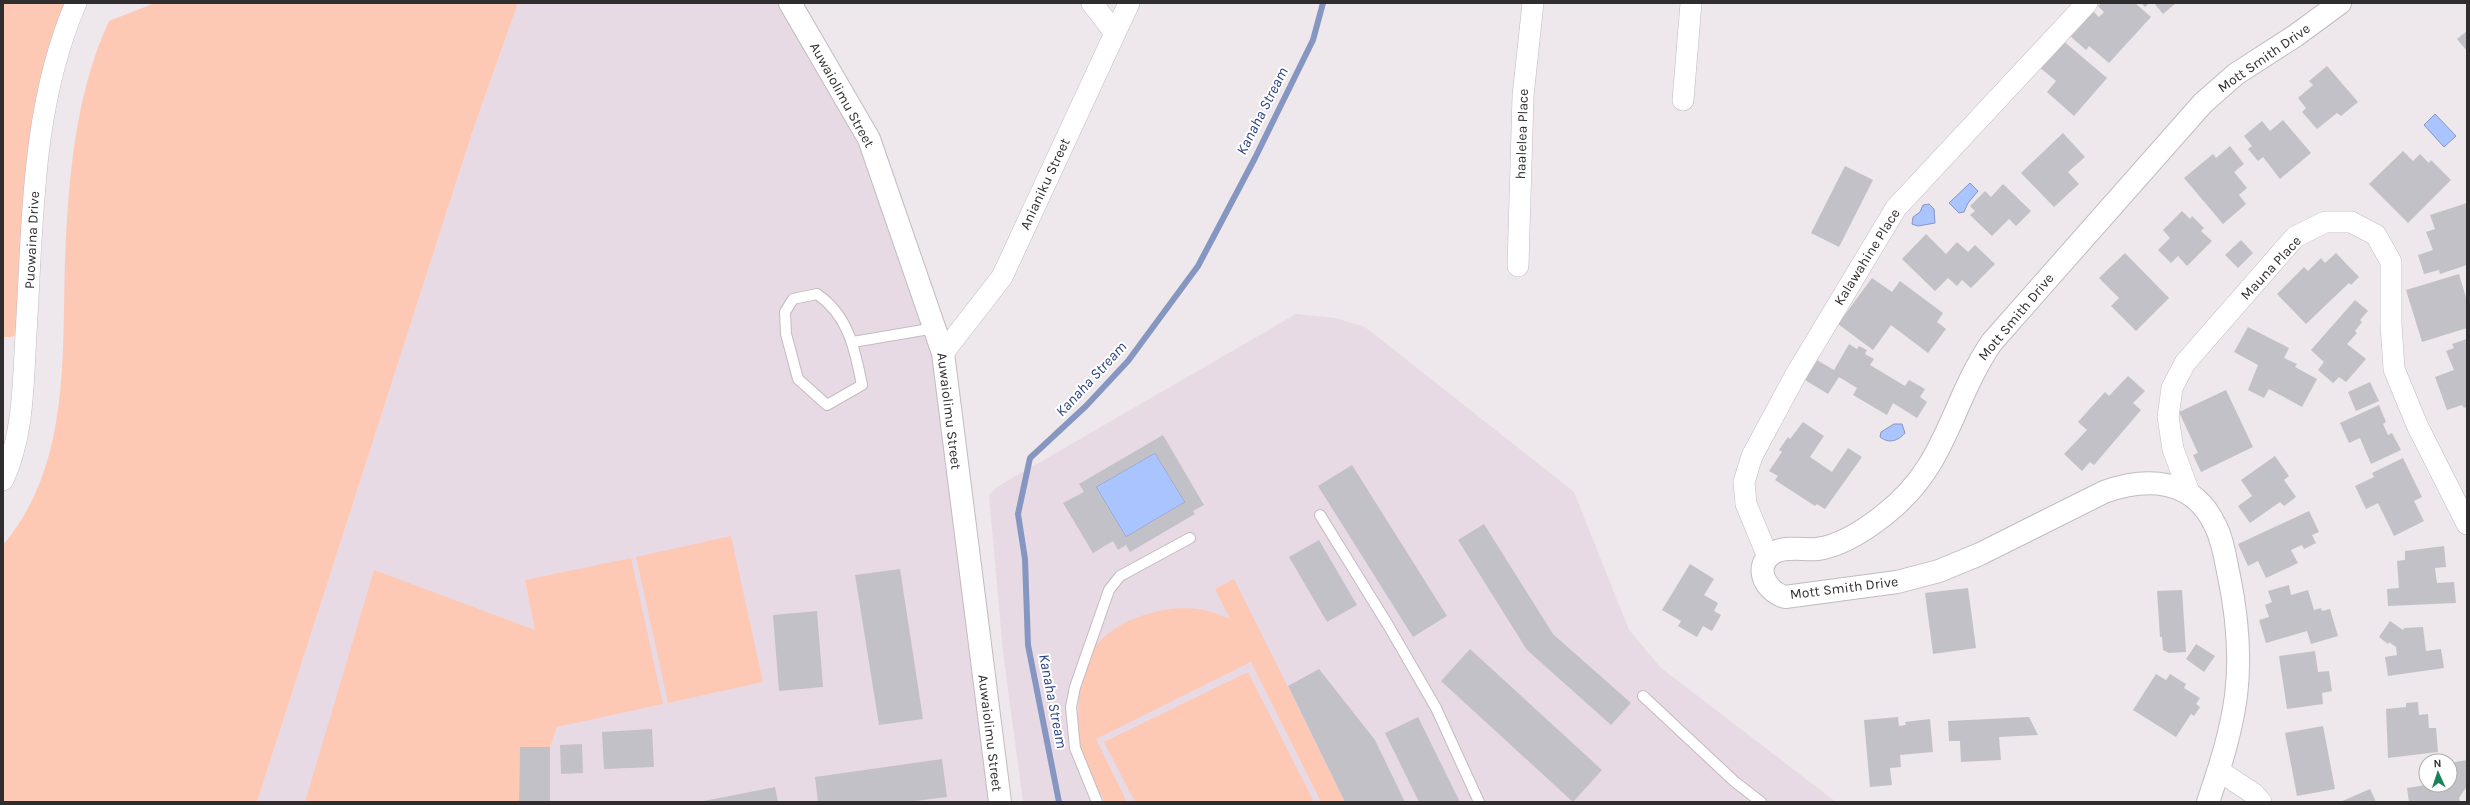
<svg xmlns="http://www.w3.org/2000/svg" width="2470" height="805" font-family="Karla,sans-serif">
	<rect width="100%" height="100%" fill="#eee7ec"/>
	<g fill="#e8dae4">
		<path d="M 518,3 L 790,3 L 869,139 L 943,353 L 994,802 L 257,802 L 473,130 Z"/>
		<path d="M 1296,314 L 1336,318 L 1365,327 L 1574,492 L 1629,630 L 1661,668 L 1836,802 L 1023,802 L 1003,652 L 989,495 L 997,487 Z"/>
	</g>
	<g fill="#fdc9b4">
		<path d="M 3,3 L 75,3 L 64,26 L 24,330 L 12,337 L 3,337 Z"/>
		<path d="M 155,3 L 518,3 L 473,130 L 257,802 L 3,802 L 3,545 C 70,466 62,359 65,262 C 68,182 75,94 109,21 Z"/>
		<path d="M 731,536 L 763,682 L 668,703 L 636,557 Z"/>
		<path d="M 631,558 L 663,704 L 557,727 L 550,747 L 520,747 L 519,802 L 305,802 L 374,570 L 535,630 L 525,580 Z"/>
		<path d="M 1234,579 L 1345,802 L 1321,802 L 1251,662 L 1096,739 L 1127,802 L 1105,802 C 1098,788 1086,771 1082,756 C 1075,728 1077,667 1097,644 C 1110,629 1129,619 1148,614 C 1178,605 1200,606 1230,619 L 1215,589 Z"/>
		<path d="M 1248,672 L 1314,802 L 1135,802 L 1104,742 Z"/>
	</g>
	<g fill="#aac4ff" stroke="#8597c1">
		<path d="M 2435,114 L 2456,136 L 2444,147 L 2424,125 Z"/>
		<path d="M 1970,183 L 1978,191 L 1968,203 L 1964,212 L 1959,213 L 1949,203 Z"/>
		<path d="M 1929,204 L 1934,209 L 1935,223 L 1918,226 L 1912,224 L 1913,217 L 1920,212 L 1923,205 Z"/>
		<path d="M 1894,424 L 1902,424 L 1905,433 C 1898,441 1889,444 1880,437 L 1881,432 Z"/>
		<path d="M 1155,453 L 1185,502 L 1126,537 L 1096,487 Z"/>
	</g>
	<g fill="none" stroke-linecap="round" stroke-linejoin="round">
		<path stroke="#8597c1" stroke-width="6" d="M 1059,802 L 1028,645 L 1025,559 L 1018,514 L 1030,458 L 1086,406 L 1128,361 L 1198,266 L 1255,158 L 1313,40 L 1323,3"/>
	</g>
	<g fill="#c3c1c8" fill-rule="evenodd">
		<path d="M 2101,3 L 2135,3 L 2151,17 L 2109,63 L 2089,46 L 2086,50 L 2070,36 L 2093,11 L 2099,17 L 2104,12 L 2098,6 Z"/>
		<path d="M 2141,3 L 2149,3 L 2145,7 Z"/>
		<path d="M 2154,3 L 2176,3 L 2163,14 Z"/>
		<path d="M 2467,31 L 2467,51 L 2457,39 Z"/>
		<path d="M 2061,39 L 2107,78 L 2074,116 L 2047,92 L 2056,81 L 2038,66 Z"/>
		<path d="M 2327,66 L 2358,102 L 2341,116 L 2337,113 L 2317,129 L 2302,112 L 2306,108 L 2298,98 L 2313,85 L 2309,81 Z"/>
		<path d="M 2283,120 L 2311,153 L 2280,179 L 2263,157 L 2258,161 L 2248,149 L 2252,146 L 2244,136 L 2262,121 L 2270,131 Z"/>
		<path d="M 2063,133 L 2085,157 L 2068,172 L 2079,184 L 2054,207 L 2021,173 Z"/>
		<path d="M 2230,146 L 2244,164 L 2234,172 L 2247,188 L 2239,195 L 2246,204 L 2223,224 L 2184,178 L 2213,154 L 2216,158 Z"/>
		<path d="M 2403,151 L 2413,161 L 2420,154 L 2429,163 L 2431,160 L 2451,180 L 2408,223 L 2369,184 Z"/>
		<path d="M 1845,166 L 1873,180 L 1839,247 L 1811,233 Z"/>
		<path d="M 2003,184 L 2031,211 L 2016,226 L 2009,219 L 1992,236 L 1970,215 L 1975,211 L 1970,206 L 1985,191 L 1991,197 Z"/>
		<path d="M 2467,203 L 2467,265 L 2440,274 L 2439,270 L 2424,274 L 2418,255 L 2433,250 L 2426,232 L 2435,229 L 2430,215 Z"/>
		<path d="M 2182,211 L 2190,219 L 2192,216 L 2204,228 L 2201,231 L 2212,241 L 2187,266 L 2178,256 L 2171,263 L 2158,250 L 2170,238 L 2163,230 Z"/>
		<path d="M 1926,234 L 1946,254 L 1957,242 L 1968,252 L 1975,245 L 1995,264 L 1971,288 L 1962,280 L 1957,286 L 1948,278 L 1935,291 L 1902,259 Z"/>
		<path d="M 2241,240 L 2253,253 L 2238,268 L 2225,255 Z"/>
		<path d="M 2125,253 L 2169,298 L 2136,331 L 2111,306 L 2119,298 L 2099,278 Z"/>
		<path d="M 2336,253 L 2359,277 L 2351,285 L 2349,283 L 2306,324 L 2277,294 L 2304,267 L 2308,271 L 2321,258 L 2325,263 Z"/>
		<path d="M 2459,274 L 2467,301 L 2467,328 L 2422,342 L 2406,290 Z"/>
		<path d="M 1872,278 L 1892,292 L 1900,281 L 1943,313 L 1937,322 L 1946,329 L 1928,353 L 1891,325 L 1873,350 L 1838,324 Z"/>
		<path d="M 2355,300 L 2368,311 L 2360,320 L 2362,322 L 2355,331 L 2357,333 L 2347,344 L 2366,359 L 2346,382 L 2339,377 L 2333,383 L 2318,370 L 2324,362 L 2311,350 Z"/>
		<path d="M 2248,327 L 2289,348 L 2284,358 L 2297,364 L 2295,367 L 2317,379 L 2302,407 L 2269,389 L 2264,398 L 2248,390 L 2258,365 L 2234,352 Z"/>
		<path d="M 2467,339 L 2467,407 L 2464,408 L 2462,405 L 2447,410 L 2435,377 L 2454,370 L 2446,351 L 2454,348 L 2452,344 Z"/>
		<path d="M 1849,344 L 1857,349 L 1859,346 L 1867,350 L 1865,354 L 1874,359 L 1870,365 L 1905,386 L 1909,380 L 1925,389 L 1920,397 L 1927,402 L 1917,418 L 1893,403 L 1887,415 L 1853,395 L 1857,388 L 1839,377 L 1828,394 L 1805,380 L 1817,360 L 1834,370 Z"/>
		<path d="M 2128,376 L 2145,391 L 2133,403 L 2141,410 L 2094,465 L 2090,462 L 2082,471 L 2064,454 L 2087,430 L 2078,422 L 2105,392 L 2109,396 Z"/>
		<path d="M 2370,382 L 2379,401 L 2356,411 L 2348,392 Z"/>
		<path d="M 2226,390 L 2253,447 L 2201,472 L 2193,455 L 2198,453 L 2179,412 Z"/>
		<path d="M 2379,405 L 2386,422 L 2383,424 L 2388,435 L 2392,433 L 2401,450 L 2371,464 L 2360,438 L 2349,443 L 2340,423 Z"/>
		<path d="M 1803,422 L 1824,436 L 1810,457 L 1832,472 L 1848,448 L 1862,457 L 1825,509 L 1817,504 L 1815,506 L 1775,480 L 1778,476 L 1769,471 L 1782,452 L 1779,450 L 1788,437 L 1790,439 Z"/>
		<path d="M 1163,435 L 1204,505 L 1193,511 L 1195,514 L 1130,552 L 1126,545 L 1118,550 L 1113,541 L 1093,553 L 1063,503 L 1084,492 L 1079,484 ZM 1155,453 L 1185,502 L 1126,537 L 1096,487 Z"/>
		<path d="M 2275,456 L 2289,476 L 2284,480 L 2296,497 L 2284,506 L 2280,502 L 2250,523 L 2238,506 L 2252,496 L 2241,480 Z"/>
		<path d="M 2403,458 L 2422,497 L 2414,501 L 2424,521 L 2394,536 L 2378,503 L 2366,509 L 2355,486 L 2374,477 L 2372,473 Z"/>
		<path d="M 1352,465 L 1447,616 L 1413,637 L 1318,486 Z"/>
		<path d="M 2309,511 L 2319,532 L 2312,535 L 2316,543 L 2304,549 L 2302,545 L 2291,550 L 2298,563 L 2266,578 L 2258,561 L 2248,566 L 2238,544 Z"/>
		<path d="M 1484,524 L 1553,634 L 1631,703 L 1611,725 L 1527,650 L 1458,540 Z"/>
		<path d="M 1319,540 L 1357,605 L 1327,622 L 1289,557 Z"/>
		<path d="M 2444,546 L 2446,567 L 2435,568 L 2437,583 L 2454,582 L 2456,603 L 2388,606 L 2387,589 L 2399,588 L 2397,561 L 2405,560 L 2405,551 Z"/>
		<path d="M 1690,564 L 1714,579 L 1704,595 L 1718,603 L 1714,611 L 1721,615 L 1712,631 L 1703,626 L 1697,637 L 1678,626 L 1681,621 L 1662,610 Z"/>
		<path d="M 900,569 L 923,719 L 879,725 L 855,575 Z"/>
		<path d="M 2289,585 L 2291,595 L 2308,590 L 2314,610 L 2321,608 L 2322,611 L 2330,609 L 2338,636 L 2311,644 L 2307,631 L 2266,643 L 2259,620 L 2269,617 L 2265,605 L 2272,602 L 2268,591 Z"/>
		<path d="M 1968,588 L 1976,648 L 1933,654 L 1925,593 Z"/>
		<path d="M 2182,590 L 2186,652 L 2169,653 L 2163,650 L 2162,637 L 2160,637 L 2157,591 Z"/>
		<path d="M 817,611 L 823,687 L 779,691 L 773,615 Z"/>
		<path d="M 2390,621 L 2403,630 L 2404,628 L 2423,627 L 2426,651 L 2441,649 L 2444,668 L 2388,676 L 2385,657 L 2397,655 L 2396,647 L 2389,642 L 2388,644 L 2379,637 Z"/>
		<path d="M 2196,644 L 2215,656 L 2204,672 L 2186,659 Z"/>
		<path d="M 1470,649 L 1602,770 L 1573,802 L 1441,681 Z"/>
		<path d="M 2315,651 L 2318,672 L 2329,671 L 2332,691 L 2322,693 L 2323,704 L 2287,709 L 2279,656 Z"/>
		<path d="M 1319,669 L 1375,740 L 1405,802 L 1345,802 L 1288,686 Z"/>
		<path d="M 2156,674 L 2166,680 L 2170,674 L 2186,684 L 2184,688 L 2200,698 L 2196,704 L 2200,707 L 2194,716 L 2191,714 L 2176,737 L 2133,710 Z"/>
		<path d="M 2418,702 L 2419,715 L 2428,714 L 2429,728 L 2436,728 L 2438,752 L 2388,758 L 2386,709 L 2406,707 L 2406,703 Z"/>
		<path d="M 1418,717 L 1460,802 L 1419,802 L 1385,733 Z"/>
		<path d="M 1898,717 L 1899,726 L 1906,725 L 1905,722 L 1930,719 L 1933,752 L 1900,755 L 1901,767 L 1890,768 L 1892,785 L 1870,787 L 1864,720 Z"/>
		<path d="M 2029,717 L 2038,735 L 1999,737 L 2001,760 L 1961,762 L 1960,741 L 1949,741 L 1948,721 Z"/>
		<path d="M 2323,726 L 2335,789 L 2297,796 L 2285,733 Z"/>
		<path d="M 652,729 L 654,767 L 604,769 L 602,732 Z"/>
		<path d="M 582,744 L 583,773 L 561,774 L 560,745 Z"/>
		<path d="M 520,747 L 550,747 L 550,802 L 519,802 Z"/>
		<path d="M 942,759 L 947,797 L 907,802 L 818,802 L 815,777 Z"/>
		<path d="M 2467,760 L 2467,786 L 2459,798 L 2460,802 L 2409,802 L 2407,788 L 2426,785 L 2450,785 L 2450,763 Z"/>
		<path d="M 775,787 L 778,802 L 704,802 L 704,801 Z"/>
		<path d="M 2370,789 L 2376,802 L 2340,802 Z"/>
	</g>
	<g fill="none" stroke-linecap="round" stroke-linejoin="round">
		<defs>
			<g id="service">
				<path d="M 817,294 C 849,316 855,350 862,385 L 827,405 L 798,379 L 786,334 L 785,312 L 793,299 Z"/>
				<path d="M 853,342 L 935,328"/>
				<path d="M 1320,515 L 1388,625 L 1436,708 L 1479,802"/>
				<path d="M 1643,696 L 1735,782 L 1761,802"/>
				<path d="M 1097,802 L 1075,748 L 1071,707 L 1075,687 L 1109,590 L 1120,576 L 1190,538"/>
			</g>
			<g id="minor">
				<path d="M 1092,3 L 1115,33"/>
				<path d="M 1683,100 L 1691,3"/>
				<path d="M 1518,266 L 1523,96 L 1533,3"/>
				<path d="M 943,353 L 1002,277 L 1129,3"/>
				<path d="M 3,480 C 24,435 23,382 26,334 C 33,222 31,107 76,3"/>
				<path d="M 2190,495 L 2173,449 L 2168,417 L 2172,388 L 2185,363 L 2295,237 L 2325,222 L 2351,222 L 2376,235 L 2391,262 L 2391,324 L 2394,369 L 2417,425 L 2467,524"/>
				<path d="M 1768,557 L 1746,504 L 1744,482 L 1752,456 L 1795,376 L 1896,208 L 2087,3"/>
				<path d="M 2218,770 L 2254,794 L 2261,802"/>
			</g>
			<g id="tertiary">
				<path d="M 790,3 L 869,139 L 943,353 L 1000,802"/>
				<path d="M 2208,802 C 2220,767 2231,733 2236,696 C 2241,656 2237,615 2229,576 C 2225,558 2223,539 2214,523 C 2192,478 2146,477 2104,492 L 1980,554 L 1939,571 L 1897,582 L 1785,597 C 1764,591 1752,564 1775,552 C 1787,546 1804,550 1817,549 C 1841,546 1865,530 1884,515 C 1948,466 1950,403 1992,342 L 2203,103 L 2236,74 L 2295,36 L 2340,3"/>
			</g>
		</defs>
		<use href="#service" stroke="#c2bbc0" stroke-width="12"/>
		<use href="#minor" stroke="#c2bbc0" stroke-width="22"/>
		<use href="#tertiary" stroke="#c2bbc0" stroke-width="24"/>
		<use href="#service" stroke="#fff" stroke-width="10"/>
		<use href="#minor" stroke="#fff" stroke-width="21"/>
		<use href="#tertiary" stroke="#fff" stroke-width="22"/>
	</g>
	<g text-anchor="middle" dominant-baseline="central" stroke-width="4" stroke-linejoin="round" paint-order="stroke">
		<g font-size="14" fill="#302d2f" stroke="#fff">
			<text transform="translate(2264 58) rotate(-35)">Mott Smith Drive</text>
			<text transform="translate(842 95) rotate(61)">Auwaiolimu Street</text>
			<text transform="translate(1522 134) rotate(-88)">haalelea Place</text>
			<text transform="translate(1045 184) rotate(-65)">Anianiku Street</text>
			<text transform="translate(32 240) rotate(-87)">Puowaina Drive</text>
			<text transform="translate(1867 257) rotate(-58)">Kalawahine Place</text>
			<text transform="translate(2271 268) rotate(-47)">Mauna Place</text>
			<text transform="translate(2016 317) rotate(-50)">Mott Smith Drive</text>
			<text transform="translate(949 411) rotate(83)">Auwaiolimu Street</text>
			<text transform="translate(1844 588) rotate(-7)">Mott Smith Drive</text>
			<text transform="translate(990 733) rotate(83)">Auwaiolimu Street</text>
		</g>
		<g font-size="15" font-style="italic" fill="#294285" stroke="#fff">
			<text transform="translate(1262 111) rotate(-63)">Kanaha Stream</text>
			<text transform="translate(1091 379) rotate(-47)">Kanaha Stream</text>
			<text transform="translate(1053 701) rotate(79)">Kanaha Stream</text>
		</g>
	</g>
	<rect width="2470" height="805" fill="none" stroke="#302d2f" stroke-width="8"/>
	<g transform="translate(2438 773) rotate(357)"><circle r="19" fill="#ffffff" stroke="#acabac"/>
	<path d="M0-3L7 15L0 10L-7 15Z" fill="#1a815b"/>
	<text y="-6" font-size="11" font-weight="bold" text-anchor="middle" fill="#302d2f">N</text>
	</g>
</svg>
